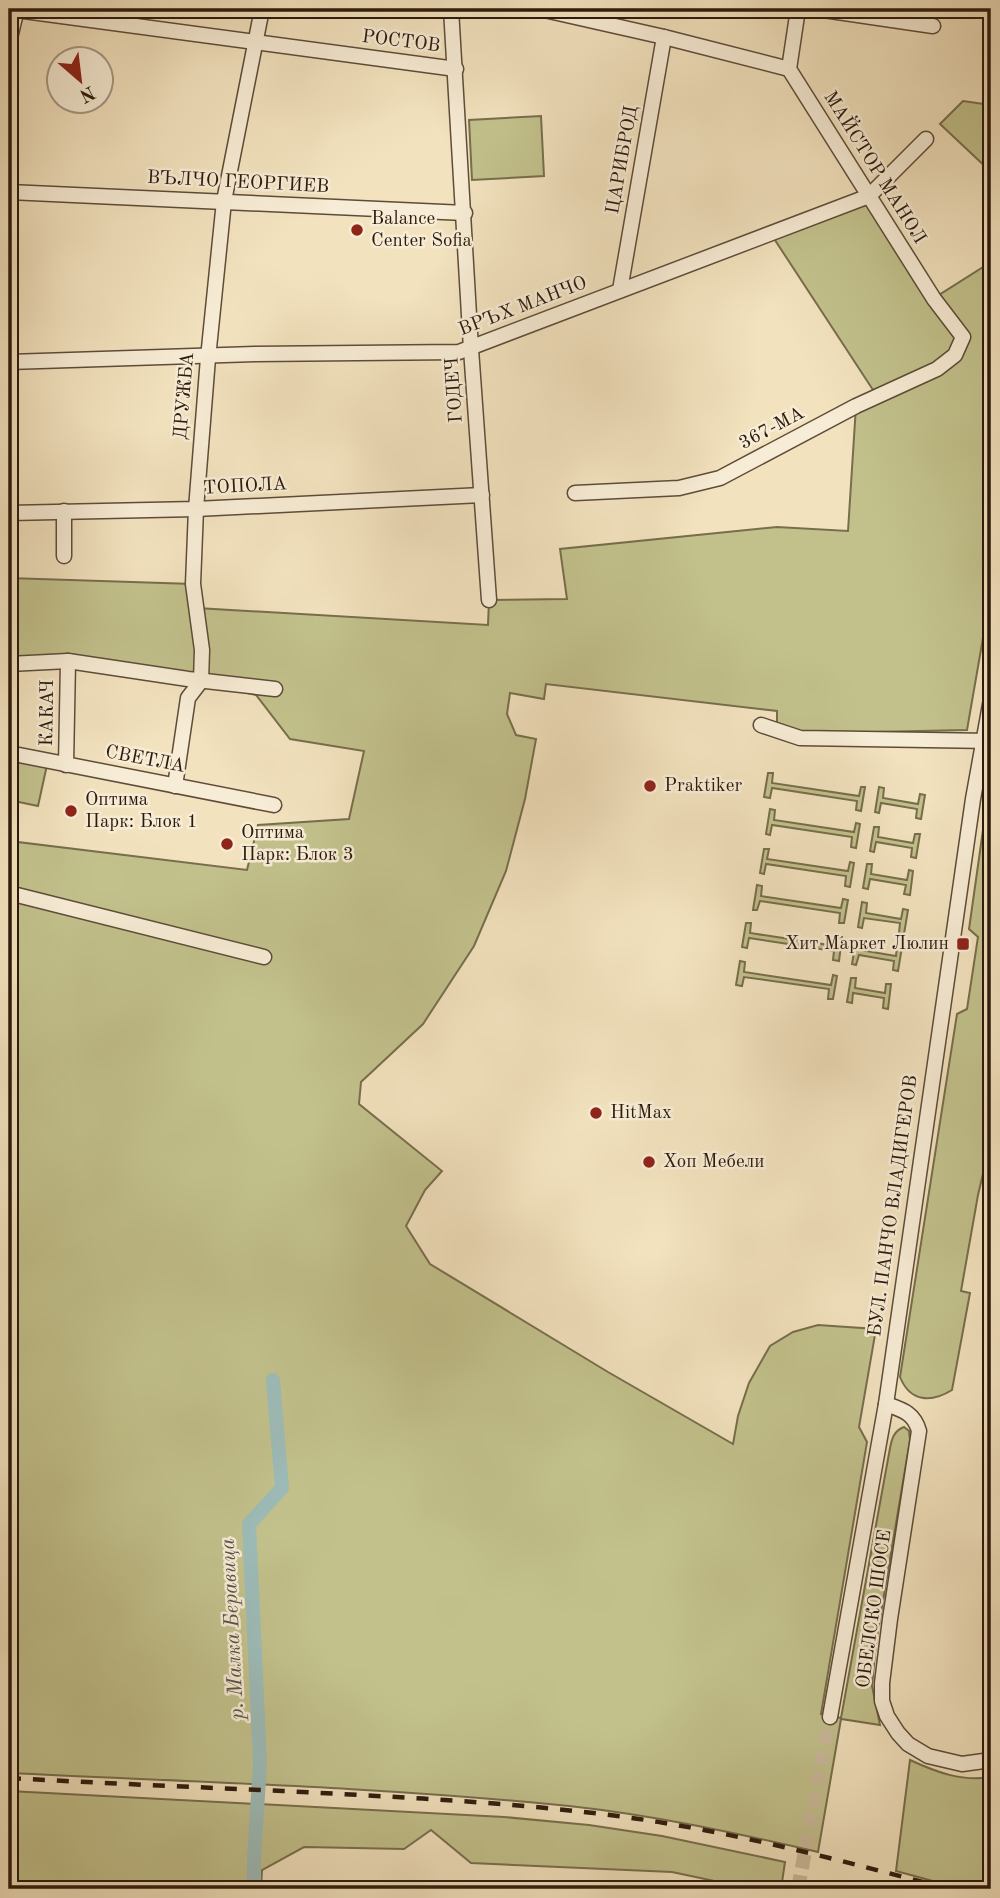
<svg xmlns="http://www.w3.org/2000/svg" width="1000" height="1898" font-family="'Old Standard TT',serif">
	<rect width="100%" height="100%" fill="#f2e2be"/>
	<filter id="stains"><feTurbulence type="fractalNoise" baseFrequency=".00286" numOctaves="4"/><feColorMatrix values="0 0 0 0 .2 0 0 0 0 .09 0 0 0 0 .02 0 0 0 .5 -.17"/></filter>
	<radialGradient id="worn" r=".72"><stop offset=".6" stop-color="#630" stop-opacity="0"/><stop offset="1" stop-color="#630" stop-opacity=".3"/></radialGradient>
	<g fill="#c2c18c" stroke="#776e4c" stroke-width="2">
		<path d="M 963,101 L 991,105 L 991,172 L 940,124 Z"/>
		<path d="M 541,116 L 544,176 L 472,180 L 469,120 Z"/>
		<path d="M 869,196 L 934,298 L 991,262 L 991,592 L 967,730 L 777,734 L 777,711 L 546,684 L 544,699 L 510,693 L 507,714 L 516,735 L 536,739 L 525,799 L 506,871 L 474,946 L 423,1024 L 361,1082 L 359,1104 L 442,1171 L 425,1190 L 406,1226 L 430,1264 L 608,1372 L 733,1444 L 738,1416 L 749,1383 L 770,1346 L 793,1332 L 818,1325 L 876,1329 L 859,1427 L 867,1442 L 821,1714 L 841,1718 L 890,1448 C 892,1438 894,1431 904,1427 L 909,1431 L 910,1440 L 876,1643 L 872,1686 L 880,1725 L 841,1719 L 818,1852 C 736,1833 653,1815 569,1806 C 383,1787 195,1782 9,1773 L 9,841 L 247,870 L 258,825 L 349,819 L 364,751 L 290,739 L 256,695 L 188,679 L 9,661 L 9,578 L 193,584 L 197,608 L 488,625 L 489,600 L 567,599 L 560,549 L 777,527 L 848,531 L 856,406 L 877,396 L 771,234 Z"/>
		<path d="M 9,756 L 47,765 L 38,806 L 9,800 Z"/>
		<path d="M 768,773 L 773,773 L 772,783 L 859,796 L 861,787 L 865,787 L 861,811 L 856,810 L 857,801 L 772,788 L 770,798 L 764,797 Z"/>
		<path d="M 879,787 L 884,788 L 883,798 L 918,804 L 920,794 L 925,795 L 921,819 L 916,818 L 917,809 L 881,803 L 879,813 L 875,812 Z"/>
		<path d="M 770,809 L 775,810 L 774,820 L 854,832 L 856,823 L 860,824 L 856,848 L 851,847 L 852,837 L 772,825 L 770,835 L 766,834 Z"/>
		<path d="M 991,821 L 991,1140 L 978,1195 L 961,1291 L 970,1293 L 952,1390 C 931,1403 910,1402 900,1377 L 957,1014 L 967,1009 L 978,937 L 969,929 L 983,830 Z"/>
		<path d="M 874,827 L 879,827 L 878,837 L 913,843 L 915,834 L 920,834 L 916,858 L 911,857 L 912,848 L 876,842 L 874,852 L 870,851 Z"/>
		<path d="M 764,849 L 769,849 L 767,859 L 848,871 L 850,862 L 854,863 L 850,887 L 845,886 L 846,876 L 766,864 L 764,874 L 760,873 Z"/>
		<path d="M 867,864 L 872,864 L 871,874 L 907,880 L 909,870 L 913,871 L 910,895 L 904,894 L 906,885 L 870,879 L 868,889 L 863,888 Z"/>
		<path d="M 757,885 L 762,886 L 761,896 L 841,908 L 843,899 L 848,900 L 844,923 L 839,923 L 840,913 L 760,901 L 757,910 L 753,910 Z"/>
		<path d="M 862,902 L 867,903 L 866,913 L 901,919 L 903,909 L 908,910 L 904,934 L 899,933 L 900,923 L 864,918 L 862,928 L 858,927 Z"/>
		<path d="M 746,923 L 751,923 L 750,933 L 836,946 L 838,937 L 842,937 L 839,961 L 833,960 L 834,951 L 749,938 L 747,948 L 742,947 Z"/>
		<path d="M 856,940 L 861,940 L 860,950 L 896,956 L 897,946 L 902,947 L 898,971 L 893,970 L 894,961 L 859,955 L 856,965 L 852,964 Z"/>
		<path d="M 740,961 L 745,962 L 744,972 L 831,985 L 833,975 L 837,976 L 833,999 L 828,999 L 829,989 L 744,977 L 742,986 L 736,985 Z"/>
		<path d="M 851,978 L 856,978 L 855,988 L 885,993 L 886,984 L 891,984 L 888,1009 L 883,1008 L 884,998 L 853,993 L 852,1003 L 847,1002 Z"/>
		<path d="M 910,1760 C 936,1772 962,1782 991,1777 L 991,1889 L 962,1889 L 896,1871 Z"/>
		<path d="M 9,1791 L 504,1817 L 589,1825 L 662,1836 L 785,1862 L 781,1889 L 752,1889 L 672,1872 L 471,1863 L 431,1830 L 404,1849 L 304,1847 L 262,1870 L 261,1889 L 9,1889 Z"/>
	</g>
	<g fill="none" stroke-linecap="round" stroke-linejoin="round">
		<path stroke="#9dbcb9" stroke-width="14" d="M 254,1889 L 254,1858 L 260,1763 L 249,1524 L 282,1488 L 273,1380"/>
		<path stroke="#caba9b" stroke-width="14" stroke-dasharray="14 7" stroke-linecap="butt" d="M 798,1889 L 830,1717"/>
		<defs>
			<g id="minor">
				<path d="M 9,9 L 456,69"/>
				<path d="M 451,9 L 471,349 L 489,600"/>
				<path d="M 540,9 L 664,37 L 789,69"/>
				<path d="M 817,9 L 933,26"/>
				<path d="M 9,42 L 17,9"/>
				<path d="M 9,192 L 465,213"/>
				<path d="M 620,290 L 664,37"/>
				<path d="M 9,362 L 255,354 L 459,352 L 869,196 L 926,139"/>
				<path d="M 575,493 L 679,488 L 720,478 L 856,406 L 937,369 L 955,355 L 963,337 L 934,299 L 789,69 L 798,9"/>
				<path d="M 9,513 L 196,509 L 482,495"/>
				<path d="M 64,556 L 64,511"/>
				<path d="M 9,664 L 68,661 L 188,679 L 275,689"/>
				<path d="M 761,725 L 800,738 L 991,741"/>
				<path d="M 9,753 L 274,805"/>
				<path d="M 66,765 L 68,661"/>
				<path d="M 175,786 L 188,698 L 201,681 L 202,650 L 193,584 L 196,509 L 208,358 L 224,201 L 262,9"/>
				<path d="M 9,893 L 264,957"/>
				<path d="M 886,1404 C 903,1410 914,1413 919,1431 L 890,1619 L 882,1683 L 882,1701 L 887,1716 L 898,1733 L 908,1744 L 928,1756 L 962,1764 L 991,1760"/>
				<path d="M 830,1717 L 886,1404 L 973,799 L 991,699"/>
			</g>
		</defs>
		<use href="#minor" stroke="#5e4c39" stroke-width="17"/>
		<use href="#minor" stroke="#f7ecd5" stroke-width="14"/>
		<path stroke="#2c1a0d" stroke-width="4.5" stroke-dasharray="12 12" stroke-linecap="butt" d="M 9,1778 C 100,1783 192,1787 283,1791 C 397,1797 512,1802 625,1817 C 735,1832 843,1861 949,1889"/>
	</g>
	<g fill="#8f2418" stroke="#f7ecd5" stroke-width="2.5">
		<circle cx="357" cy="230" r="7"/>
		<circle cx="650" cy="786" r="7"/>
		<circle cx="71" cy="811" r="7"/>
		<circle cx="227" cy="844" r="7"/>
		<rect x="956" y="937" width="14" height="14" rx="3.5"/>
		<circle cx="596" cy="1113" r="7"/>
		<circle cx="649" cy="1162" r="7"/>
	</g>
	<g text-anchor="middle" dominant-baseline="central" stroke-width="5" stroke-linejoin="round" paint-order="stroke">
		<g font-size="19" fill="#2c1a0d" stroke="#f7ecd5">
			<text transform="translate(401 42) rotate(7)">РОСТОВ</text>
			<text transform="translate(623 160) rotate(-80)">ЦАРИБРОД</text>
			<text transform="translate(874 168) rotate(58)">МАЙСТОР МАНОЛ</text>
			<text transform="translate(238 183) rotate(3)">ВЪЛЧО ГЕОРГИЕВ</text>
			<text transform="translate(523 307) rotate(-21)">ВРЪХ МАНЧО</text>
			<text transform="translate(455 390) rotate(-94)">ГОДЕЧ</text>
			<text transform="translate(185 396) rotate(-85)">ДРУЖБА</text>
			<text transform="translate(772 429) rotate(-28)">367-МА</text>
			<text transform="translate(245 487) rotate(-3)">ТОПОЛА</text>
			<text transform="translate(48 713) rotate(-89)">КАКАЧ</text>
			<text transform="translate(145 760) rotate(11)">СВЕТЛА</text>
			<text transform="translate(894 1206) rotate(-82)">БУЛ. ПАНЧО ВЛАДИГЕРОВ</text>
			<text transform="translate(875 1609) rotate(-82)">ОБЕЛСКО ШОСЕ</text>
		</g>
		<g font-size="19" fill="#2c1a0d" stroke="#f7ecd5" text-anchor="start">
			<text x="371" y="219">Balance<tspan x="371" dy="22">Center Sofia</tspan></text>
			<text x="664" y="786">Praktiker</text>
			<text x="85" y="800">Оптима<tspan x="85" dy="22">Парк: Блок 1</tspan></text>
			<text x="241" y="833">Оптима<tspan x="241" dy="22">Парк: Блок 3</tspan></text>
			<text x="949" y="944" text-anchor="end">Хит Маркет Люлин</text>
			<text x="610" y="1113">HitMax</text>
			<text x="663" y="1162">Хоп Мебели</text>
		</g>
		<g font-size="21" font-style="italic" fill="#545349" stroke="#f7ecd5">
			<text transform="translate(233 1629) rotate(-93)">р. Малка Беравица</text>
		</g>
	</g>
	<rect width="1000" height="1898" fill="none" stroke="#f2e2be" stroke-width="35"/>
	<rect x="10" y="10" width="979" height="1877" fill="none" stroke="#2c1a0d" stroke-width="3.5"/>
	<rect x="18" y="18" width="965" height="1863" fill="none" stroke="#2c1a0d" stroke-width="2"/>
	<g transform="translate(80 80) rotate(152)"><circle r="33" fill="#f7ecd5" stroke="#a69885" stroke-width="2"/>
	<path d="M0-5L12 26L0 18L-12 26Z" fill="#8f2418"/>
	<text y="-10" font-size="19" font-weight="bold" text-anchor="middle" fill="#2c1a0d">N</text>
	</g>
	<rect width="100%" height="100%" filter="url(#stains)"/>
	<rect width="100%" height="100%" fill="url(#worn)"/>
</svg>
